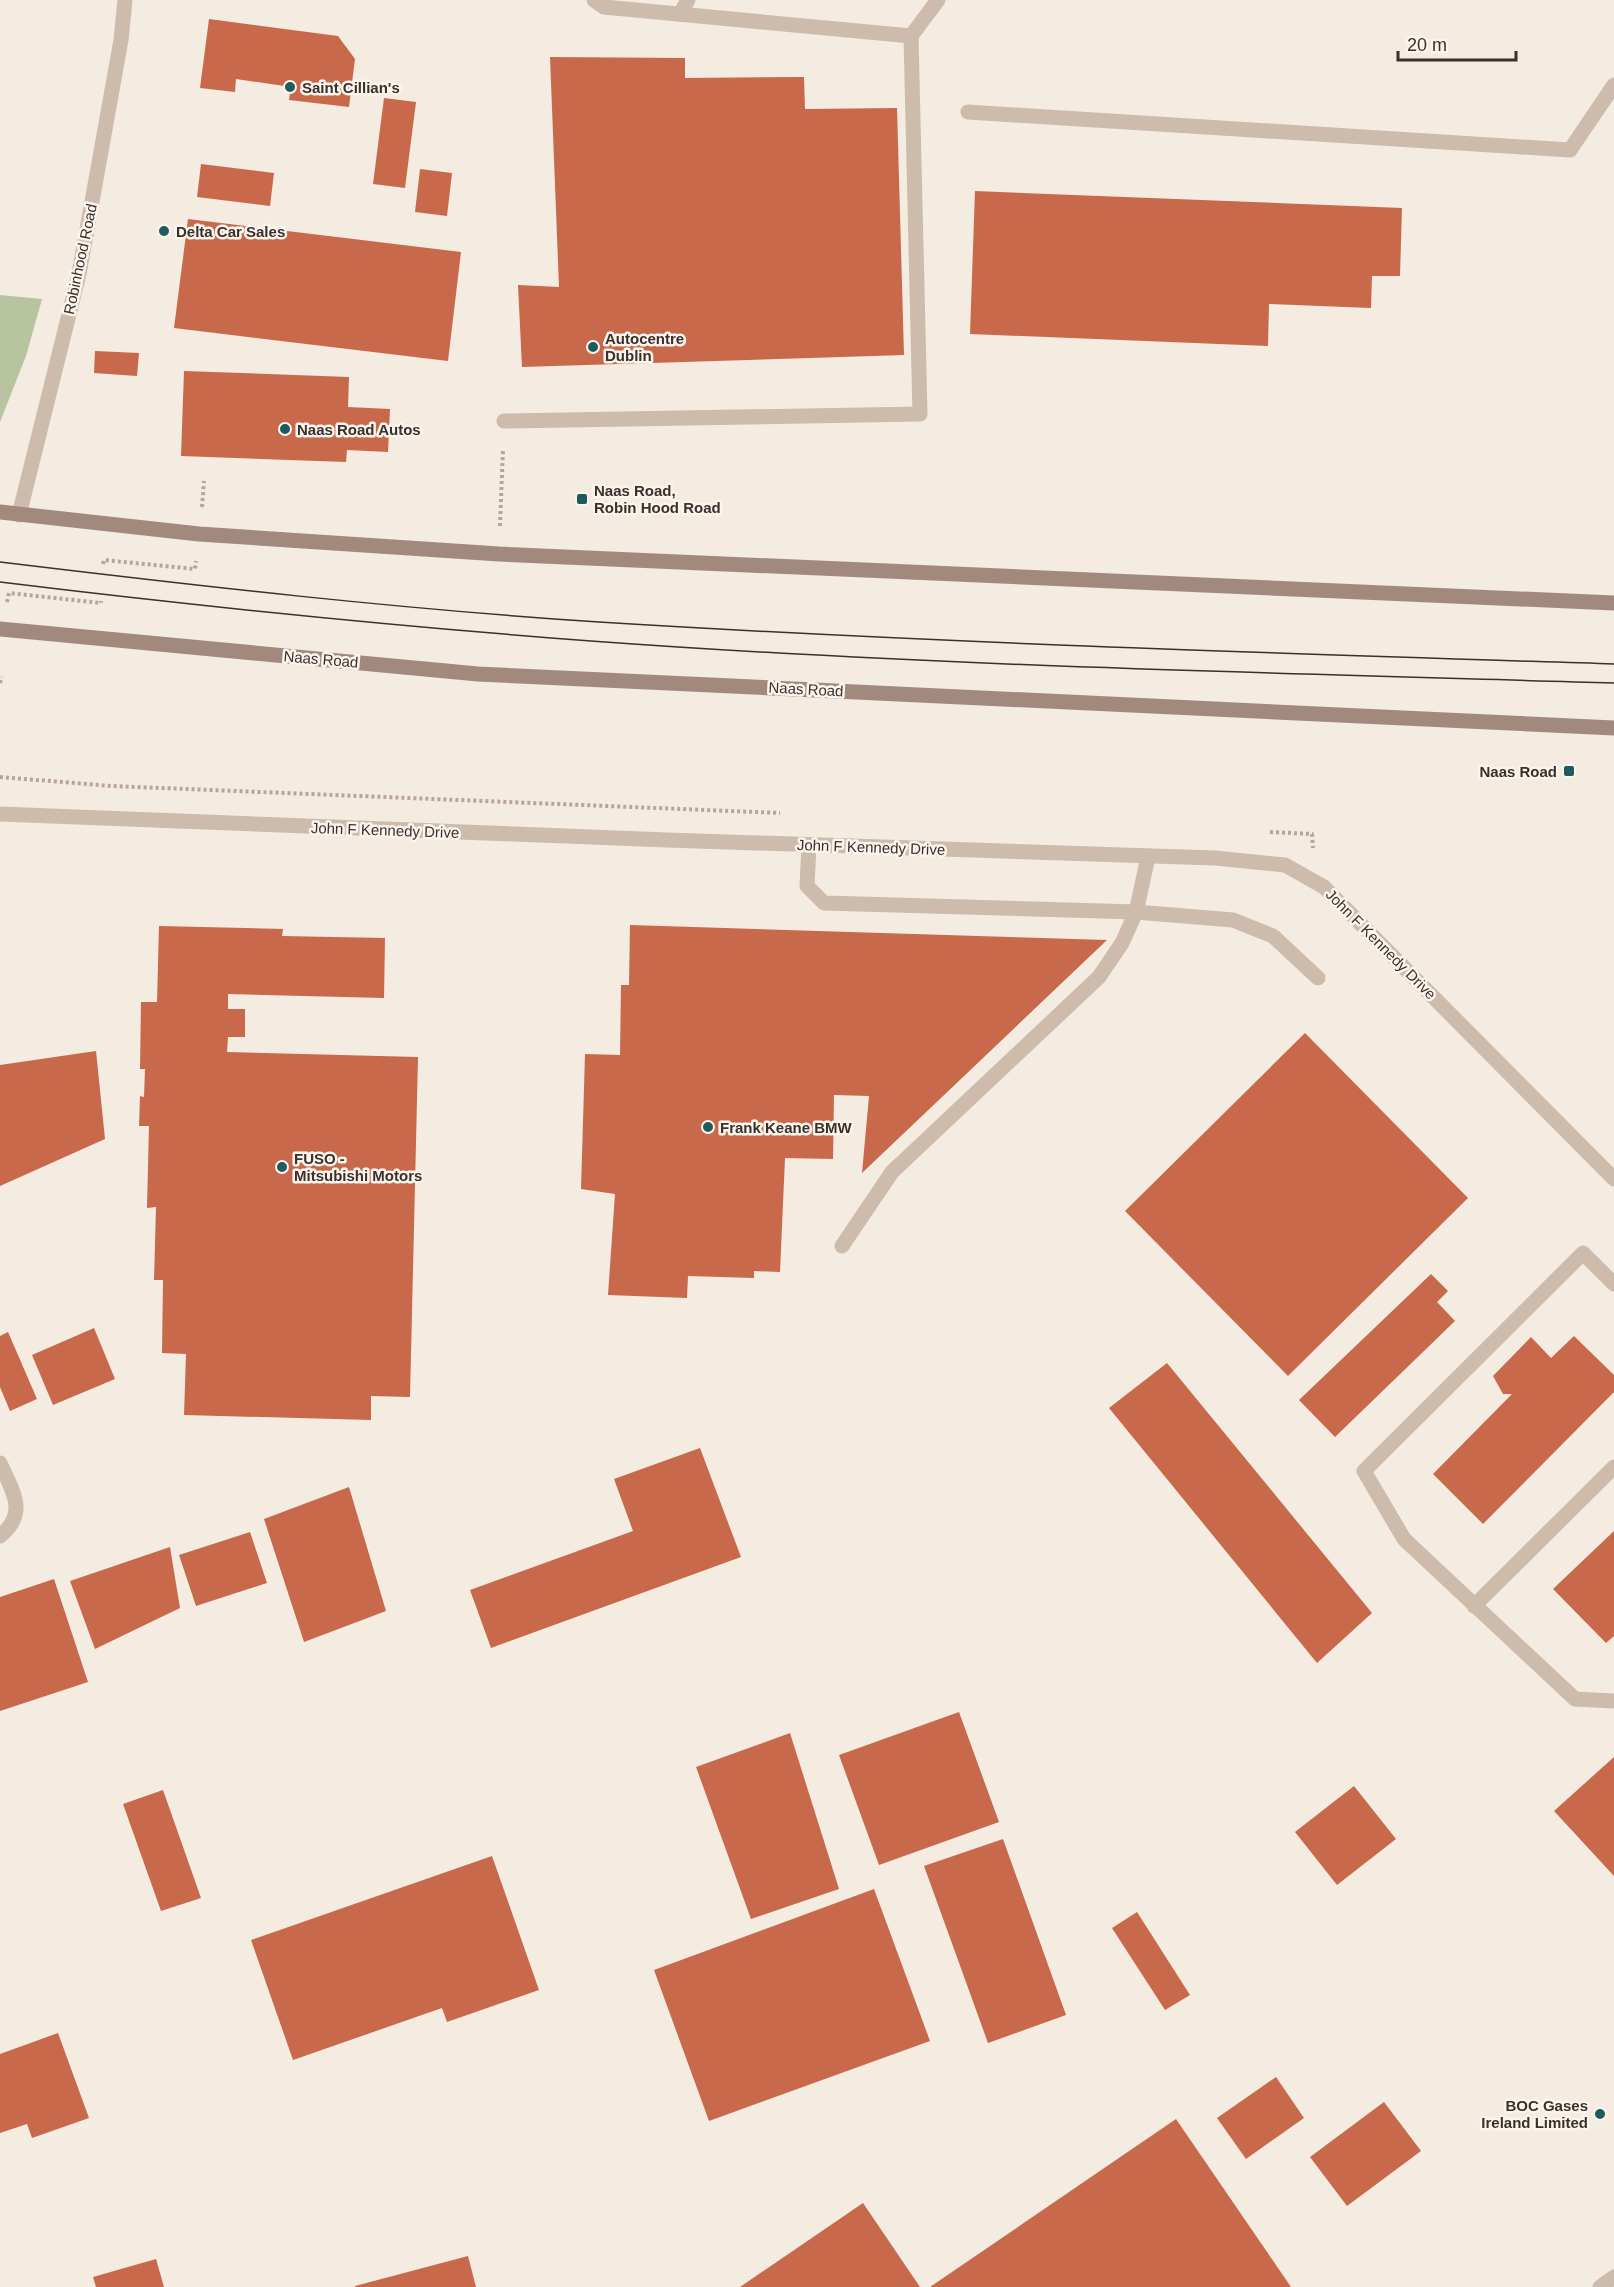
<svg xmlns="http://www.w3.org/2000/svg" width="1614" height="2287" font-family="Arial,sans-serif">
	<rect width="100%" height="100%" fill="#f4ebe1"/>
	<path fill="#b8c4a0" d="M 0,295 L 42,299 L 26,356 L 0,422 Z"/>
	<g fill="#c8694b">
		<path d="M 209,19 L 338,36 L 355,59 L 349,107 L 289,100 L 291,87 L 236,79 L 235,92 L 200,88 Z"/>
		<path d="M 550,57 L 685,58 L 685,78 L 804,77 L 805,109 L 897,108 L 904,355 L 522,367 L 518,285 L 559,287 Z"/>
		<path d="M 384,98 L 416,102 L 405,188 L 373,184 Z"/>
		<path d="M 201,164 L 274,173 L 270,206 L 197,197 Z"/>
		<path d="M 420,169 L 452,173 L 447,216 L 415,212 Z"/>
		<path d="M 975,191 L 1402,208 L 1400,276 L 1372,276 L 1371,308 L 1269,304 L 1268,346 L 970,334 Z"/>
		<path d="M 188,219 L 461,252 L 448,361 L 174,328 Z"/>
		<path d="M 95,351 L 139,353 L 137,376 L 94,373 Z"/>
		<path d="M 184,371 L 349,377 L 348,407 L 390,409 L 388,452 L 347,450 L 346,462 L 181,456 Z"/>
		<path d="M 630,925 L 1107,940 L 862,1173 L 869,1096 L 834,1095 L 833,1159 L 785,1158 L 780,1272 L 754,1271 L 754,1278 L 688,1276 L 687,1298 L 608,1295 L 615,1194 L 581,1189 L 585,1054 L 620,1055 L 621,985 L 629,985 Z"/>
		<path d="M 159,926 L 283,929 L 282,936 L 385,938 L 384,998 L 228,994 L 228,1009 L 245,1009 L 245,1037 L 228,1037 L 227,1052 L 418,1057 L 410,1397 L 371,1396 L 371,1420 L 184,1415 L 186,1354 L 162,1353 L 163,1280 L 154,1280 L 156,1207 L 147,1208 L 149,1126 L 139,1126 L 140,1096 L 144,1097 L 145,1069 L 140,1069 L 141,1002 L 157,1002 Z"/>
		<path d="M 1305,1033 L 1468,1198 L 1288,1376 L 1125,1211 Z"/>
		<path d="M 96,1051 L 105,1139 L 0,1186 L 0,1065 Z"/>
		<path d="M 1431,1274 L 1448,1291 L 1437,1302 L 1455,1321 L 1335,1437 L 1299,1400 Z"/>
		<path d="M 94,1328 L 115,1379 L 53,1405 L 32,1355 Z"/>
		<path d="M 8,1332 L 37,1399 L 10,1411 L 0,1387 L 0,1336 Z"/>
		<path d="M 1574,1336 L 1614,1375 L 1614,1392 L 1483,1524 L 1433,1474 L 1512,1394 L 1503,1394 L 1493,1376 L 1531,1337 L 1551,1358 Z"/>
		<path d="M 1167,1363 L 1372,1613 L 1317,1663 L 1109,1408 Z"/>
		<path d="M 700,1448 L 741,1557 L 491,1648 L 470,1590 L 633,1531 L 614,1479 Z"/>
		<path d="M 349,1487 L 386,1611 L 304,1642 L 264,1519 Z"/>
		<path d="M 1614,1531 L 1614,1636 L 1606,1643 L 1553,1589 Z"/>
		<path d="M 250,1532 L 267,1583 L 196,1606 L 179,1555 Z"/>
		<path d="M 170,1547 L 180,1608 L 95,1649 L 70,1581 Z"/>
		<path d="M 54,1579 L 88,1682 L 0,1711 L 0,1597 Z"/>
		<path d="M 959,1712 L 999,1822 L 879,1865 L 839,1755 Z"/>
		<path d="M 790,1733 L 839,1889 L 751,1919 L 696,1767 Z"/>
		<path d="M 1614,1757 L 1614,1876 L 1554,1811 Z"/>
		<path d="M 1354,1786 L 1396,1839 L 1337,1885 L 1295,1832 Z"/>
		<path d="M 163,1790 L 201,1898 L 161,1911 L 123,1804 Z"/>
		<path d="M 1003,1839 L 1066,2015 L 988,2043 L 924,1866 Z"/>
		<path d="M 492,1856 L 539,1990 L 447,2022 L 442,2008 L 293,2060 L 251,1940 Z"/>
		<path d="M 874,1889 L 930,2041 L 709,2121 L 654,1970 Z"/>
		<path d="M 1137,1912 L 1190,1995 L 1165,2010 L 1112,1928 Z"/>
		<path d="M 58,2033 L 89,2118 L 32,2138 L 27,2124 L 0,2133 L 0,2054 Z"/>
		<path d="M 1276,2077 L 1304,2118 L 1246,2159 L 1217,2118 Z"/>
		<path d="M 1384,2102 L 1421,2151 L 1347,2206 L 1310,2157 Z"/>
		<path d="M 1176,2119 L 1291,2287 L 930,2287 Z"/>
		<path d="M 863,2203 L 920,2287 L 740,2287 Z"/>
		<path d="M 468,2256 L 476,2287 L 355,2287 L 355,2286 Z"/>
		<path d="M 156,2259 L 164,2287 L 96,2287 L 93,2277 Z"/>
	</g>
	<g fill="none" stroke-linecap="round" stroke-linejoin="round">
		<g stroke="#b9a596" stroke-width="4" stroke-dasharray="3 3" stroke-linecap="butt">
			<path d="M 202,507 L 204,481"/>
			<path d="M 500,526 L 503,449"/>
			<path d="M 103,564 L 104,560 L 195,569 L 196,561"/>
			<path d="M 7,602 L 9,593 L 101,603 L 101,601"/>
			<path d="M 0,683 L 2,677"/>
			<path d="M 0,777 L 112,786 L 780,813"/>
			<path d="M 1270,832 L 1312,834 L 1313,848"/>
		</g>
		<g stroke="#cdbbac" stroke-width="15">
			<path d="M 594,0 L 604,7 L 911,36 L 938,0"/>
			<path d="M 680,14 L 688,0"/>
			<path d="M 968,112 L 1570,150 L 1614,85"/>
			<path d="M 504,421 L 920,414 L 911,36"/>
			<path d="M 809,845 L 807,886 L 824,903 L 1136,912 L 1233,920 L 1273,936 L 1318,978"/>
			<path d="M 842,1246 L 892,1172 L 1099,977 L 1122,943 L 1136,912 L 1148,857"/>
			<path d="M 1614,1284 L 1583,1253 L 1364,1471 L 1404,1539 L 1575,1699 L 1614,1701"/>
			<path d="M 0,1463 C 12,1490 29,1513 0,1536"/>
			<path d="M 1474,1606 L 1614,1467"/>
		</g>
		<g stroke="#cdbbac" stroke-width="15">
			<path d="M 19,515 L 79,274 L 121,40 L 125,0"/>
			<path d="M 0,814 L 667,840 L 1215,858 L 1285,865 L 1324,887 L 1614,1179"/>
			<path d="M 1600,2287 L 1614,2277"/>
		</g>
		<g stroke="#a18a7d" stroke-width="15">
			<path d="M 0,512 L 199,534 L 499,554 L 1614,603"/>
			<path d="M 0,629 L 478,674 L 1614,728"/>
		</g>
		<g stroke="#3b302b" stroke-width="1.5">
			<path d="M 0,562 C 199,586 399,609 599,622 C 937,643 1275,653 1614,664"/>
			<path d="M 0,582 C 196,606 393,626 591,641 C 931,666 1273,673 1614,683"/>
		</g>
	</g>
	<g fill="#1f5a5e" stroke="#fbf5ee" stroke-width="2">
		<circle cx="290" cy="87" r="6"/>
		<circle cx="164" cy="231" r="6"/>
		<circle cx="593" cy="347" r="6"/>
		<circle cx="285" cy="429" r="6"/>
		<rect x="576" y="493" width="12" height="12" rx="3"/>
		<rect x="1563" y="765" width="12" height="12" rx="3"/>
		<circle cx="708" cy="1127" r="6"/>
		<circle cx="282" cy="1167" r="6"/>
		<circle cx="1600" cy="2114" r="6"/>
	</g>
	<g text-anchor="middle" dominant-baseline="central" stroke-width="5" stroke-linejoin="round" paint-order="stroke">
		<g font-size="15" font-weight="bold" fill="#3b302b" stroke="#fbf5ee" text-anchor="start">
			<text x="302" y="87">Saint Cillian's</text>
			<text x="176" y="231">Delta Car Sales</text>
			<text x="605" y="338">Autocentre<tspan x="605" dy="17">Dublin</tspan></text>
			<text x="297" y="429">Naas Road Autos</text>
			<text x="594" y="490">Naas Road,<tspan x="594" dy="17">Robin Hood Road</tspan></text>
			<text x="1557" y="771" text-anchor="end">Naas Road</text>
			<text x="720" y="1127">Frank Keane BMW</text>
			<text x="294" y="1158">FUSO -<tspan x="294" dy="17">Mitsubishi Motors</tspan></text>
			<text x="1588" y="2105" text-anchor="end">BOC Gases<tspan x="1588" dy="17">Ireland Limited</tspan></text>
		</g>
		<g font-size="15" fill="#3b302b" stroke="#fbf5ee">
			<text transform="translate(80 259) rotate(-78)">Robinhood Road</text>
			<text transform="translate(321 659) rotate(5)">Naas Road</text>
			<text transform="translate(806 689) rotate(3)">Naas Road</text>
			<text transform="translate(385 830) rotate(2)">John F Kennedy Drive</text>
			<text transform="translate(871 847) rotate(2)">John F Kennedy Drive</text>
			<text transform="translate(1381 944) rotate(45)">John F Kennedy Drive</text>
		</g>
	</g>
	<path d="M1398 51v9h118v-9" fill="none" stroke="#3b302b" stroke-width="3"/>
	<text x="1407" y="51" font-size="18" fill="#3b302b" stroke="#fbf5ee" stroke-width="4.5" paint-order="stroke">20 m</text>
</svg>
